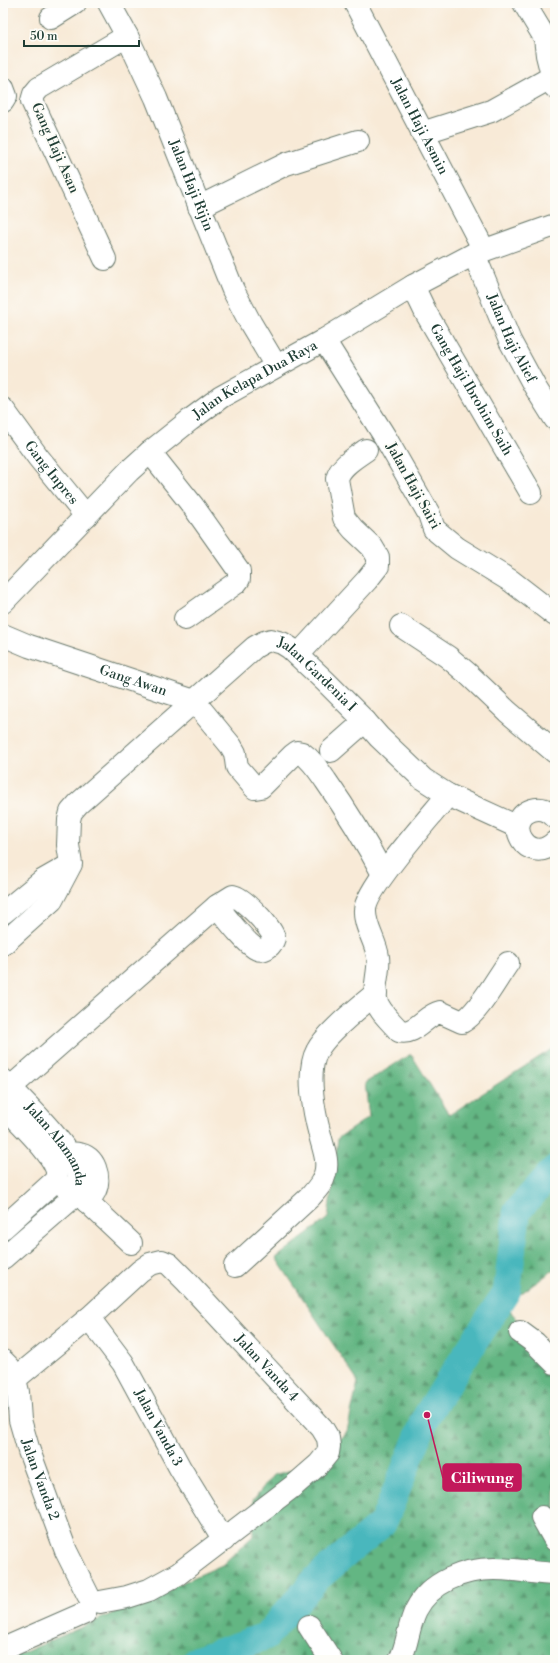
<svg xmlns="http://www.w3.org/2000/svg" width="558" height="1663" font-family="'Libre Bodoni',serif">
	<defs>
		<pattern id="forest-firs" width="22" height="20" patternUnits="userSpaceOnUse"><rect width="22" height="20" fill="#64b683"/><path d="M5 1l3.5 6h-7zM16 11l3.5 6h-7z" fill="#52956c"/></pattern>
	</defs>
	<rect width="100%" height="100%" fill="#fdfcf7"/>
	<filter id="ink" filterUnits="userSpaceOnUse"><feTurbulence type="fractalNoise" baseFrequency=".025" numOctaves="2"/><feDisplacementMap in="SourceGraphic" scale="8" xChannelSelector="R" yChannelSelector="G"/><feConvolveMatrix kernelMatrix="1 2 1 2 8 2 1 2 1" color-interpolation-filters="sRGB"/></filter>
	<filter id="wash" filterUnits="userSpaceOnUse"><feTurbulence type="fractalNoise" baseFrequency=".012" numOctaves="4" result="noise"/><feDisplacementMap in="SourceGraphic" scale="16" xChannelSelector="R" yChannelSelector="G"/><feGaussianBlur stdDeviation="0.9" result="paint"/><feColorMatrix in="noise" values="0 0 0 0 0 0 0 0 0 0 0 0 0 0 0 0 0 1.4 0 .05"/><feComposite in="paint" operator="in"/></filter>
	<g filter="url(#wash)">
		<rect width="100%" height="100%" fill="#f8ead7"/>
		<path fill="url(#forest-firs)" stroke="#427a5c" d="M 555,1047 L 555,1269 L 505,1305 L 555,1364 L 555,1660 L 7,1660 L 222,1565 L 253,1536 L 253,1500 L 273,1475 L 319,1463 L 347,1431 L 358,1382 L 276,1258 L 328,1218 L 338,1138 L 369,1117 L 365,1083 L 411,1054 L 449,1115 Z"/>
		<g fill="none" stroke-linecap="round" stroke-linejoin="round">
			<path stroke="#48b7bd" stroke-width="28" d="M 197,1660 L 266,1636 L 316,1579 L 383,1523 L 427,1415 L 507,1291 L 517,1211 L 555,1169"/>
		</g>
	</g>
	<g filter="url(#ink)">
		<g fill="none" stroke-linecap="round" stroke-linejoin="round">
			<defs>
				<g id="minor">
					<path id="s1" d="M 109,3 L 127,36 L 156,98 L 233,290 L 251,324 L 276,366"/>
					<path id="s2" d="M 355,3 L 484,250"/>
					<path d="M 524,3 L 545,38 L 547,55 L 555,87"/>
					<path d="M 51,18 L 75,3"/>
					<path d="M 3,88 L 6,96 L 3,101"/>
					<path d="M 422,133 L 491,111 L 552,77"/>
					<path d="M 199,207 L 286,164 L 358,141"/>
					<path id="s3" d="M 474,254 L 510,341 L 535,387 L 555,419"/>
					<path d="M 105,259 L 32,101 L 34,94 L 39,88 L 127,36"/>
					<path id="s4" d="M 413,286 L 426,313 L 531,493"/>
					<path d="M 324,340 L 385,437 L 429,514 L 434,529 L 457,548 L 511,581 L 555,615"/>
					<path id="s5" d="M 3,409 L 38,457 L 86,516"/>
					<path d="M 150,452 L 193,506 L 239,571 L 239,579 L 236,583 L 185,619"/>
					<path d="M 401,626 L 448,657 L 468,674 L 508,712 L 555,752"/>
					<path id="s6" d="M 3,635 L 29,646 L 194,701 L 231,746 L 235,753 L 237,767 L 255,788 L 261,787 L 293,755 L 297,752 L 302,753 C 312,760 319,771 326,781 C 347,811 366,842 383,874"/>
					<path d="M 298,655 L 367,580 L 378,566 L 378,557 L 372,547 L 353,529 L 344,518 L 337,479 C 340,466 355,458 366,450"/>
					<path d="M 331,751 L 365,721"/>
					<path d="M 448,795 C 431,816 366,888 365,910 C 364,926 376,941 378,957 C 380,971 373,986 376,999 C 378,1011 392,1022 399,1031 C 415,1036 425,1015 440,1012 L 462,1022 C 478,1014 497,978 508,963"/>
					<path d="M 555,817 C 549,810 541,807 532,810 C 502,820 527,868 555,842"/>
					<path d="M 233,896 C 244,898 272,928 274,938 C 272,945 265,952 257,949 C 247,945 225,916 217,906 Z"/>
					<path d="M 3,913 L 42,881 L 70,865"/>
					<path id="s7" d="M 3,944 L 52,900 L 71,864 L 68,845 L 69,820 L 71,812 L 78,804 L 255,647 L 264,642 L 271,640 L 282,643 L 290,648 L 325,681 L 365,721 L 379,737 L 423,779 L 448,795 L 518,827"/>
					<path id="s8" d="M 3,1080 C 22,1100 72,1148 78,1172 C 81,1180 79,1186 78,1193 L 3,1258"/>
					<path d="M 3,1094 L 217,906"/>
					<path d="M 3,1105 C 17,1120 50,1150 56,1168 C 58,1173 57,1177 55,1181 L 3,1228"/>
					<path d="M 69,1154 C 72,1154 75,1153 78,1154 C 95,1155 101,1178 95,1191 C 93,1195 90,1198 87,1202"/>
					<path d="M 65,1187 L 78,1193 L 131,1243"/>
					<path d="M 235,1266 L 310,1197 C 316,1190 323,1183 325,1174 C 329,1161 323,1148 320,1135 C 314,1113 306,1071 317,1051 C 326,1033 360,1007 376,993"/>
					<path id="s9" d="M 89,1318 L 123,1363 L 180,1468 L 224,1540"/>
					<path d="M 520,1332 L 535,1343 L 555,1363"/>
					<path id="s10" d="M 3,1361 L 9,1367 L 15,1379 L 18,1392 L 20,1420 L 29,1451 L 66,1551 L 88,1595"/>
					<path id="s11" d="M 15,1379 L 89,1318 L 140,1271 L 150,1264 L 162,1261 L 169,1264 L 187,1282 L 322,1428 L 328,1438 L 329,1446 L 328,1453 L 319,1464 L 296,1484 L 178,1574 L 149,1590 L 127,1597 L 100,1602"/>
					<path d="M 542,1517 L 555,1540"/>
					<path d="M 309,1626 L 331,1660"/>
					<path d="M 3,1649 L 85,1613"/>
					<path d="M 400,1660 C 408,1644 408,1626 416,1610 C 430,1582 464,1569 494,1569 C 514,1569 534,1573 555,1574"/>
				</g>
				<g id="major">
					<path id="s12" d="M 3,602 L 129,471 L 150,452 L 190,420 L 221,397 L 324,340 L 413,286 L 474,254 L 555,225"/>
				</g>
			</defs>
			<use href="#minor" stroke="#6b7a6d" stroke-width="24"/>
			<use href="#major" stroke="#6b7a6d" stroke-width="24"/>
			<use href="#minor" stroke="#fff" stroke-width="22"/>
			<use href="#major" stroke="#fff" stroke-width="22"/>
		</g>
	</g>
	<g text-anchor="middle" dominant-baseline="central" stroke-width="4" stroke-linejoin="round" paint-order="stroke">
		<g font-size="14" fill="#1f3d34" stroke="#fdfcf7">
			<text stroke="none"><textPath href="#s2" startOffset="139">Jalan Haji Asmin</textPath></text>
			<text transform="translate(55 148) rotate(66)">Gang Haji Asan</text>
			<text stroke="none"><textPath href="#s1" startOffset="200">Jalan Haji Rijin</textPath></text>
			<text stroke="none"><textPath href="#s3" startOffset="92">Jalan Haji Alief</textPath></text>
			<text stroke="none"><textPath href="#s12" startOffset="338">Jalan Kelapa Dua Raya</textPath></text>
			<text stroke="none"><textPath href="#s4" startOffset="119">Gang Haji Ibrohim Saih</textPath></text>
			<text stroke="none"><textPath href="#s5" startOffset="80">Gang Inpres</textPath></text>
			<text transform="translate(413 486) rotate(61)">Jalan Haji Sairi</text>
			<text stroke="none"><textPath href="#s7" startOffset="482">Jalan Gardenia I</textPath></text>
			<text stroke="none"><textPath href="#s6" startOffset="138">Gang Awan</textPath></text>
			<text stroke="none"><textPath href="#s8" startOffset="84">Jalan Alamanda</textPath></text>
			<text stroke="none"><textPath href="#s11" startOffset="340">Jalan Vanda 4</textPath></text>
			<text stroke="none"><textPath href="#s9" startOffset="130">Jalan Vanda 3</textPath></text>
			<text stroke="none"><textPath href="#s10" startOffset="126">Jalan Vanda 2</textPath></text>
		</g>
	</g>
	<path fill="none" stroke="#c2185b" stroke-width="1.5" d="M427 1415L443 1478"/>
	<circle fill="#c2185b" stroke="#fdfcf7" stroke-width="1.5" cx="427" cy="1415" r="4"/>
	<rect fill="#c2185b" stroke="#c2185b" stroke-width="1.5" x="443" y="1464" width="78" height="27" rx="4"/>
	<g font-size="15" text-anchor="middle" font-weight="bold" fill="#fff">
		<text x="482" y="1483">Ciliwung</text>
	</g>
	<rect width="558" height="1663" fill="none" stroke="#fdfcf7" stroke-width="16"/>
	<path d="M24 40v6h115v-6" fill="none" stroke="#1f3d34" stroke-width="2"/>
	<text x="30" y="40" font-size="12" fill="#1f3d34" stroke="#fdfcf7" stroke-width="3" paint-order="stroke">50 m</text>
</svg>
